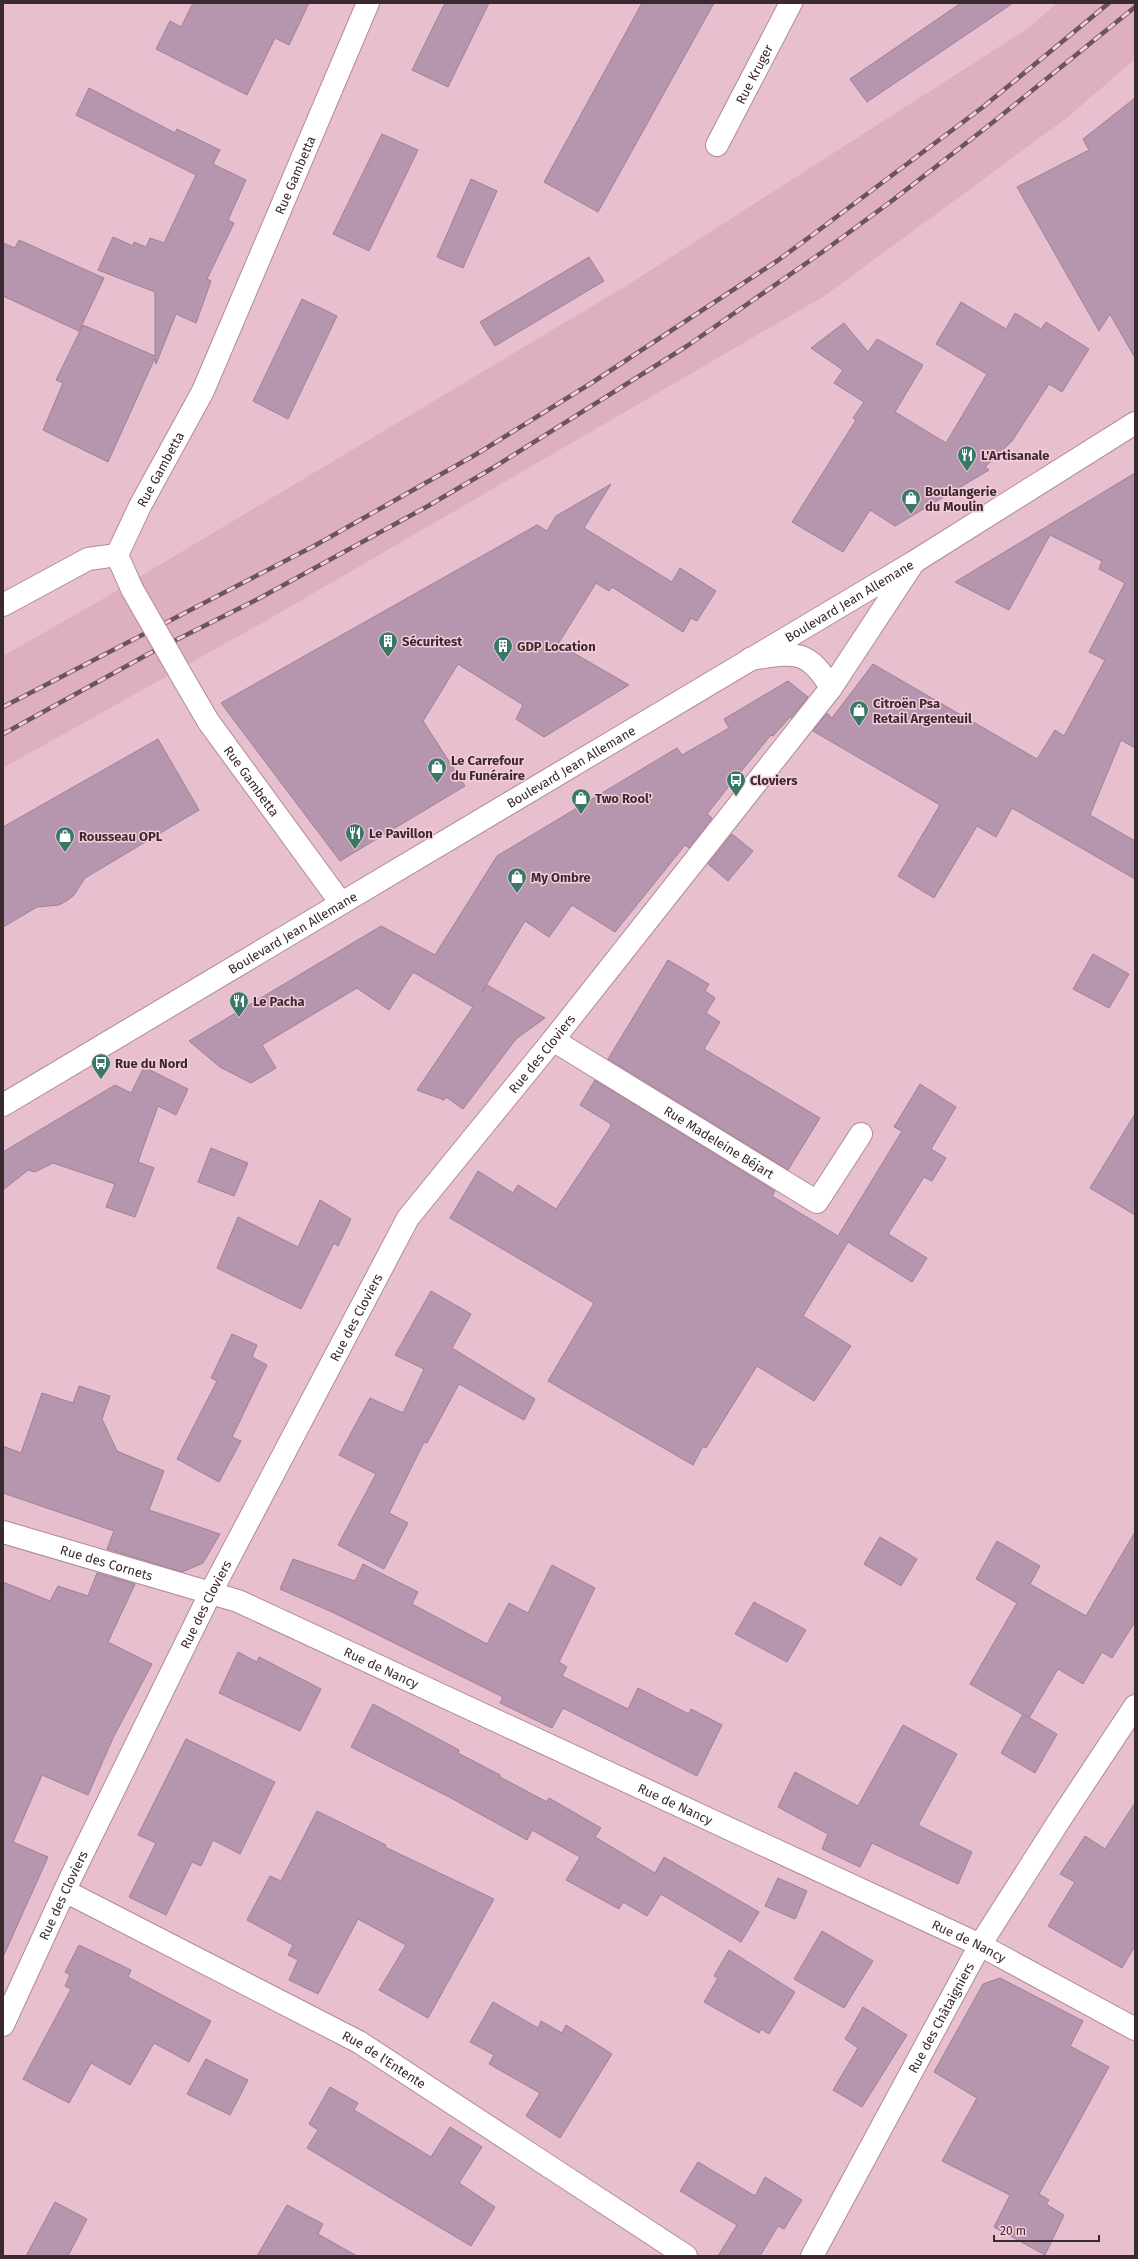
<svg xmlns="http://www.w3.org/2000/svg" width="1138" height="2259" font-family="'Fira Sans',sans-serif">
	<rect width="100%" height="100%" fill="#e8bfce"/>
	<path fill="#deafc0" d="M 1057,3 L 1135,3 L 1135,59 L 1068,117 L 826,295 L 269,619 L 3,768 L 3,656 L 96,603 L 626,286 L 1030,27 Z"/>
	<g fill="#b696af" stroke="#9f8098">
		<path d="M 193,3 L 309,3 L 289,45 L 275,38 L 247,95 L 156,49 L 170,21 L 181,27 Z"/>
		<path d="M 445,3 L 489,3 L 448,87 L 412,70 Z"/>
		<path d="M 642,3 L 714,3 L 598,212 L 544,182 Z"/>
		<path d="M 961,3 L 1013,3 L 867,102 L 850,79 Z"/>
		<path d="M 89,88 L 175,133 L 177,129 L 220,150 L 213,164 L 246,180 L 228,220 L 234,223 L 207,279 L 211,281 L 196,323 L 176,314 L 156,364 L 155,358 L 108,462 L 43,430 L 63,383 L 56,380 L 83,325 L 155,356 L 155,292 L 98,270 L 113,237 L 133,246 L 134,242 L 146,247 L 150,238 L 164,243 L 196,175 L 76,115 Z"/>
		<path d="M 1135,98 L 1135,358 L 1110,314 L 1099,331 L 1017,187 L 1089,150 L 1083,139 Z"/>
		<path d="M 382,134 L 418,150 L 369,251 L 333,234 Z"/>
		<path d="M 471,179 L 497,191 L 463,268 L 437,257 Z"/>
		<path d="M 19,240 L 104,278 L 79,331 L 3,296 L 3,243 L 15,248 Z"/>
		<path d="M 589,257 L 604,281 L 495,346 L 480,322 Z"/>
		<path d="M 302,299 L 337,316 L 288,419 L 253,401 Z"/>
		<path d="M 961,302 L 1006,329 L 1015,313 L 1041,329 L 1046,322 L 1089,349 L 1062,392 L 1049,384 L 1012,441 L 985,467 L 989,470 L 895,526 L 870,510 L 843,552 L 792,522 L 856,420 L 853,418 L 864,402 L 834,383 L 843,370 L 811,348 L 844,323 L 868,352 L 877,339 L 923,365 L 895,412 L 946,443 L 987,374 L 936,344 Z"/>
		<path d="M 1135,473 L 1135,748 L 1121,740 L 1090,815 L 1135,841 L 1135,879 L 1012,808 L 996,837 L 977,826 L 934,898 L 898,876 L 940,805 L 813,731 L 827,713 L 832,718 L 873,664 L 1037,759 L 1055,730 L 1064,736 L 1105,660 L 1089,652 L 1125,583 L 1099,569 L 1102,561 L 1050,535 L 1009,610 L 955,582 Z"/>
		<path d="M 611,484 L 584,528 L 672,582 L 680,568 L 716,591 L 697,621 L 691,618 L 683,632 L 612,587 L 609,591 L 596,583 L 558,644 L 629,685 L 544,737 L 516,719 L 523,705 L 458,664 L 423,721 L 465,786 L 340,861 L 221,703 L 537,525 L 547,531 L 556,516 Z"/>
		<path d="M 788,681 L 808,697 L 791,718 L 790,717 L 773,736 L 771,735 L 729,786 L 707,814 L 712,818 L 689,848 L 685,845 L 615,932 L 572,905 L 549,937 L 525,921 L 482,992 L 487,985 L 545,1018 L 516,1039 L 463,1109 L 446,1097 L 444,1100 L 417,1090 L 473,1007 L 413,972 L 389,1010 L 357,988 L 262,1045 L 276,1068 L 251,1083 L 220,1067 L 189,1041 L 381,926 L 435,955 L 497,856 L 677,748 L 682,755 L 729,728 L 724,719 Z"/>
		<path d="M 158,739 L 199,810 L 85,878 L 74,895 L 68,900 L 59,905 L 37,907 L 3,927 L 3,827 Z"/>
		<path d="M 732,834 L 753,851 L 728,881 L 708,864 Z"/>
		<path d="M 1093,954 L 1129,974 L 1109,1008 L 1073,989 Z"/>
		<path d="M 668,960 L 709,984 L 705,991 L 715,998 L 706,1013 L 720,1022 L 704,1049 L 820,1118 L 788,1170 L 608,1059 Z"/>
		<path d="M 144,1067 L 188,1089 L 176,1115 L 158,1106 L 138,1162 L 154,1168 L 135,1217 L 106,1207 L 115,1184 L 53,1163 L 35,1172 L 28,1170 L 3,1190 L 3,1152 L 115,1085 L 131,1093 Z"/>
		<path d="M 595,1080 L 775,1191 L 772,1196 L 838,1236 L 902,1131 L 894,1127 L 920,1084 L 956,1107 L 931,1149 L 946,1158 L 932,1181 L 924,1177 L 888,1234 L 927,1258 L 912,1282 L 848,1242 L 803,1316 L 851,1346 L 814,1401 L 757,1366 L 706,1448 L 703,1446 L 693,1465 L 548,1381 L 594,1303 L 450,1218 L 478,1171 L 513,1193 L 518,1185 L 556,1209 L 610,1128 L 611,1124 L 580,1105 Z"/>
		<path d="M 1135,1114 L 1135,1215 L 1090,1188 Z"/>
		<path d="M 211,1148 L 248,1163 L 234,1196 L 198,1182 Z"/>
		<path d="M 320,1200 L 351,1219 L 338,1246 L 334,1243 L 301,1309 L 217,1268 L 238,1217 L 298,1247 Z"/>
		<path d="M 431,1291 L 471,1314 L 452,1348 L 535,1399 L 524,1420 L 459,1384 L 427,1443 L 424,1442 L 389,1513 L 408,1523 L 384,1569 L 338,1545 L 376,1474 L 339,1455 L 370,1398 L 403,1413 L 424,1369 L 395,1355 Z"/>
		<path d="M 232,1334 L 257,1345 L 252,1357 L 267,1365 L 232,1437 L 241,1441 L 219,1482 L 177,1459 L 217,1381 L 211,1378 Z"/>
		<path d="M 79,1386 L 110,1396 L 102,1419 L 117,1451 L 164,1471 L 149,1510 L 220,1534 L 203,1563 L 182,1572 L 107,1549 L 114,1531 L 3,1493 L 3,1446 L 21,1453 L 42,1393 L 73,1403 Z"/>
		<path d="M 1135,1532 L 1135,1622 L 1112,1658 L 1102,1652 L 1083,1684 L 1058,1669 L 1029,1718 L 970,1684 L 1017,1603 L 976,1579 L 997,1541 L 1040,1566 L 1030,1584 L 1086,1616 Z"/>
		<path d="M 880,1537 L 917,1559 L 901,1586 L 864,1564 Z"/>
		<path d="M 293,1559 L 355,1581 L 363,1564 L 418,1592 L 412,1604 L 487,1644 L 509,1603 L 528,1613 L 552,1565 L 595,1588 L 559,1662 L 567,1667 L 562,1676 L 628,1709 L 638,1688 L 689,1714 L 691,1709 L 722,1725 L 697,1776 L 563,1708 L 552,1728 L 500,1703 L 503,1697 L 332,1612 L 280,1589 Z"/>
		<path d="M 97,1573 L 135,1584 L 108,1642 L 152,1664 L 113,1738 L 88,1795 L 42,1775 L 13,1842 L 48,1857 L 3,1957 L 3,1582 L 50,1601 L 58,1586 L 88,1596 Z"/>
		<path d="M 754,1602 L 806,1630 L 787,1662 L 735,1634 Z"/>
		<path d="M 238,1652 L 257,1662 L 259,1657 L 321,1689 L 300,1731 L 219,1693 Z"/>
		<path d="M 373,1704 L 459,1750 L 458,1753 L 500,1775 L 500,1777 L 547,1802 L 549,1798 L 601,1828 L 595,1837 L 655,1873 L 664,1857 L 759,1912 L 741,1942 L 661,1894 L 647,1916 L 623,1902 L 619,1909 L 566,1880 L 580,1857 L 532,1830 L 527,1840 L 451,1798 L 351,1747 Z"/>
		<path d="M 1023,1714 L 1057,1734 L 1035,1773 L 1001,1753 Z"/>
		<path d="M 903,1725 L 957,1754 L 918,1825 L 972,1852 L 958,1884 L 872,1843 L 860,1867 L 822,1849 L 828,1834 L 778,1807 L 795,1772 L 858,1806 Z"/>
		<path d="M 186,1739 L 275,1782 L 240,1854 L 213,1840 L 201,1866 L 192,1862 L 166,1915 L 129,1897 L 156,1843 L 138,1835 Z"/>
		<path d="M 1135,1803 L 1135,1946 L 1122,1968 L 1048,1926 L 1075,1882 L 1060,1874 L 1085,1836 L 1105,1849 Z"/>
		<path d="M 317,1811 L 386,1845 L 385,1847 L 494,1899 L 428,2018 L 379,1990 L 406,1945 L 358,1919 L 318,1994 L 289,1980 L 298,1960 L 288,1955 L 293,1945 L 247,1920 L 270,1876 L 281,1881 Z"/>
		<path d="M 778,1878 L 807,1891 L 795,1919 L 765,1906 Z"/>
		<path d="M 822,1931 L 873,1961 L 844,2008 L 794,1979 Z"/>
		<path d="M 79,1945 L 131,1970 L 128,1977 L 211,2021 L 189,2062 L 154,2043 L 130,2085 L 91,2063 L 69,2103 L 23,2079 L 71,1989 L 65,1986 L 70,1975 L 65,1972 Z"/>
		<path d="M 729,1950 L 795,1992 L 769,2034 L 761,2029 L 759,2033 L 704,2002 L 718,1978 L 714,1976 Z"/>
		<path d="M 1000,1978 L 1083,2021 L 1070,2046 L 1109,2067 L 1039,2194 L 1049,2200 L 1046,2204 L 1064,2215 L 1045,2255 L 994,2227 L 1010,2195 L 942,2161 L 977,2098 L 934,2072 L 983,1984 Z"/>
		<path d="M 493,2002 L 538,2028 L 541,2021 L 562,2033 L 566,2025 L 612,2054 L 560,2138 L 526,2116 L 540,2093 L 489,2064 L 494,2055 L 470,2042 Z"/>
		<path d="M 863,2007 L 907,2035 L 862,2107 L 833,2090 L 858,2048 L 845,2039 Z"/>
		<path d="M 206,2059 L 248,2080 L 230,2115 L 187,2094 Z"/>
		<path d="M 330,2087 L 358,2103 L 354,2110 L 431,2157 L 450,2127 L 482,2147 L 459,2183 L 495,2207 L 471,2246 L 307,2148 L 318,2130 L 309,2124 Z"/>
		<path d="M 698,2162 L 755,2196 L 765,2177 L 802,2200 L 784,2229 L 778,2226 L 760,2256 L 718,2256 L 737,2225 L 680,2191 Z"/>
		<path d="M 55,2202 L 87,2219 L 68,2256 L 26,2256 Z"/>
		<path d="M 287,2205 L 323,2224 L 318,2234 L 357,2256 L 257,2256 Z"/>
	</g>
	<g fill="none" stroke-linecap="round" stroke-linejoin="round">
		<defs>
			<g id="minor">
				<path id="s1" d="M 717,145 L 791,3"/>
				<path id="s2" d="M 117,555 L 140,506 L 203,391 L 368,3"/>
				<path d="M 117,555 L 132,589"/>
				<path d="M 3,605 L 88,559 L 117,555"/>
				<path id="s3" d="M 183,678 L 208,721 L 341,903"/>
				<path id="s4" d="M 553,1040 L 817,1202 L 861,1134"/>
				<path id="s5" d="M 3,1532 L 238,1601 L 980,1945 L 1135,2029"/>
				<path id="s6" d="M 65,1891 L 359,2042 L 686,2256"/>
				<path id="s7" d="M 812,2256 L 980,1945 L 1059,1821 L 1135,1706"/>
			</g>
			<g id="tertiary">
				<path d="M 750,659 C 793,653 807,647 831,688"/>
				<path id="s8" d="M 3,2025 L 72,1875 L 210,1594 L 408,1218 L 553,1040 L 831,688 L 914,562"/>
			</g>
			<g id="secondary">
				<path id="s9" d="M 3,1105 L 914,562 L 1135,423"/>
			</g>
		</defs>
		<use href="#minor" stroke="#b08a98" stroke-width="24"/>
		<use href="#tertiary" stroke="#b08a98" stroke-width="24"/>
		<use href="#secondary" stroke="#b08a98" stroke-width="24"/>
		<use href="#minor" stroke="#fff" stroke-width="22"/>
		<use href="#tertiary" stroke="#fff" stroke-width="22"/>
		<use href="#secondary" stroke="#fff" stroke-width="22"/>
		<defs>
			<g id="rail">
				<path d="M 3,707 L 314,546 L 475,455 L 593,382 L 777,261 L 815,233 L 983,107 L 1109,3"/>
				<path d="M 3,734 L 152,652 L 258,599 L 428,506 L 496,466 L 687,346 L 821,253 L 893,200 L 992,123 L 1135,7"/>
			</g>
		</defs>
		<use href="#rail" stroke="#6b545d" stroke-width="4.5"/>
		<use href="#rail" stroke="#f6ccdb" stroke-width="3" stroke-dasharray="9" stroke-linecap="butt"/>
		<defs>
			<path id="minor-bridge" d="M 132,589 L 183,678"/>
		</defs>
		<use href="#minor-bridge" stroke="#b08a98" stroke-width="24" stroke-linecap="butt"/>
		<use href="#minor-bridge" stroke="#fff" stroke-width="22"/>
	</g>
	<defs>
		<symbol id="restaurant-pin" viewBox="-11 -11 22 30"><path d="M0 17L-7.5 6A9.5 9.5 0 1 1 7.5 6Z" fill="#377867" stroke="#f6ccdb"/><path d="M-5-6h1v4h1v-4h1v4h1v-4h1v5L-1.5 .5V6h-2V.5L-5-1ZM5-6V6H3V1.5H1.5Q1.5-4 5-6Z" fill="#fff"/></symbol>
		<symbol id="shop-pin" viewBox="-11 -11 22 30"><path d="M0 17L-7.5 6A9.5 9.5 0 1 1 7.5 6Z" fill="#377867" stroke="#f6ccdb"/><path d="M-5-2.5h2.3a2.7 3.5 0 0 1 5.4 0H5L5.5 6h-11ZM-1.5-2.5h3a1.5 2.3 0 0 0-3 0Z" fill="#fff"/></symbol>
		<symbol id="building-pin" viewBox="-11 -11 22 30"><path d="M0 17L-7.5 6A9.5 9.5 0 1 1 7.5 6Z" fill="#377867" stroke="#f6ccdb"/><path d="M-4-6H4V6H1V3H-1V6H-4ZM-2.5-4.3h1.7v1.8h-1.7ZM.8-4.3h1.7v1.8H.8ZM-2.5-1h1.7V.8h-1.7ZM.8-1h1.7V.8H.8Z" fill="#fff"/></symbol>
		<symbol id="bus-pin" viewBox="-11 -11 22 30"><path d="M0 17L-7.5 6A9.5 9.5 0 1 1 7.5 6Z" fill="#377867" stroke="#f6ccdb"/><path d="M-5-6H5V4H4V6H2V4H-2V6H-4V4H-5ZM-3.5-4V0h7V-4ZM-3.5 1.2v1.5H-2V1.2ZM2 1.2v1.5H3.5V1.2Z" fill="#fff"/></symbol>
	</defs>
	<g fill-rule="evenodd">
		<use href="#restaurant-pin" x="956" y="444" width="22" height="30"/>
		<use href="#shop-pin" x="900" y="487" width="22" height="30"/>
		<use href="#building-pin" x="377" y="630" width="22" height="30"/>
		<use href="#building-pin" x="492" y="635" width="22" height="30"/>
		<use href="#shop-pin" x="848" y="699" width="22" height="30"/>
		<use href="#shop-pin" x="426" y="756" width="22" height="30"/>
		<use href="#bus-pin" x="725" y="769" width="22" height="30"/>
		<use href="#shop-pin" x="570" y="787" width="22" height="30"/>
		<use href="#restaurant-pin" x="344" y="822" width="22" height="30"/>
		<use href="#shop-pin" x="54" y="825" width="22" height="30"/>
		<use href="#shop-pin" x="506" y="866" width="22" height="30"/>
		<use href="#restaurant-pin" x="228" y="990" width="22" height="30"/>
		<use href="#bus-pin" x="90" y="1052" width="22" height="30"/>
	</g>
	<g text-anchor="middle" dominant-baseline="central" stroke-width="3" stroke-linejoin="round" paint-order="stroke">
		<g font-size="13" fill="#3a2a30" stroke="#f6ccdb">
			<text stroke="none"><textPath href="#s1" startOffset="80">Rue Kruger</textPath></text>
			<text stroke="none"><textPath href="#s2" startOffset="420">Rue Gambetta</textPath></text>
			<text stroke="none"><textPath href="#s2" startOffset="96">Rue Gambetta</textPath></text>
			<text stroke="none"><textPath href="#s9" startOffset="985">Boulevard Jean Allemane</textPath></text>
			<text stroke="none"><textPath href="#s9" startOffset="661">Boulevard Jean Allemane</textPath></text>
			<text stroke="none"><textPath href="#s3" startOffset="124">Rue Gambetta</textPath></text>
			<text stroke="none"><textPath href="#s9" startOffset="337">Boulevard Jean Allemane</textPath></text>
			<text stroke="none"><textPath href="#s8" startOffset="1115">Rue des Cloviers</textPath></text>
			<text stroke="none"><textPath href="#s4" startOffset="195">Rue Madeleine Béjart</textPath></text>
			<text stroke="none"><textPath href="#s8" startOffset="791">Rue des Cloviers</textPath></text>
			<text stroke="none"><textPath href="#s5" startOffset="108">Rue des Cornets</textPath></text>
			<text stroke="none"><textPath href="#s8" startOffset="467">Rue des Cloviers</textPath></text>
			<text stroke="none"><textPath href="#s5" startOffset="403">Rue de Nancy</textPath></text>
			<text stroke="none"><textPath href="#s5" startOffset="727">Rue de Nancy</textPath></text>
			<text stroke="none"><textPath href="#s8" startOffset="143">Rue des Cloviers</textPath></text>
			<text stroke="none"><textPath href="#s5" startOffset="1051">Rue de Nancy</textPath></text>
			<text stroke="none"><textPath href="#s7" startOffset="271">Rue des Châtaigniers</textPath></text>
			<text stroke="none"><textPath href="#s6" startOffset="361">Rue de l'Entente</textPath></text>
		</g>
		<g font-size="13" font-weight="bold" fill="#3a2a30" stroke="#f6ccdb" text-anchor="start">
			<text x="981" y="455">L'Artisanale</text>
			<text x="925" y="491">Boulangerie<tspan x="925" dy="15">du Moulin</tspan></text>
			<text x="402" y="641">Sécuritest</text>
			<text x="517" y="646">GDP Location</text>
			<text x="873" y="703">Citroën Psa<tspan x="873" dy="15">Retail Argenteuil</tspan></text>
			<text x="451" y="760">Le Carrefour<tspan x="451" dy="15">du Funéraire</tspan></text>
			<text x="750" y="780">Cloviers</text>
			<text x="595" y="798">Two Rool'</text>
			<text x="369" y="833">Le Pavillon</text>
			<text x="79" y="836">Rousseau OPL</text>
			<text x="531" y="877">My Ombre</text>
			<text x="253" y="1001">Le Pacha</text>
			<text x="115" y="1063">Rue du Nord</text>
		</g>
	</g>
	<rect width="1138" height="2259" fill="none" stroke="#3a2a30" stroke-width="8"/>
	<path d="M994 2235v6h105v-6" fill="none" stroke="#3a2a30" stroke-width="2"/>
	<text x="1000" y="2235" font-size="12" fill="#3a2a30" stroke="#f6ccdb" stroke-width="3" paint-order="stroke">20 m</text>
</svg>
